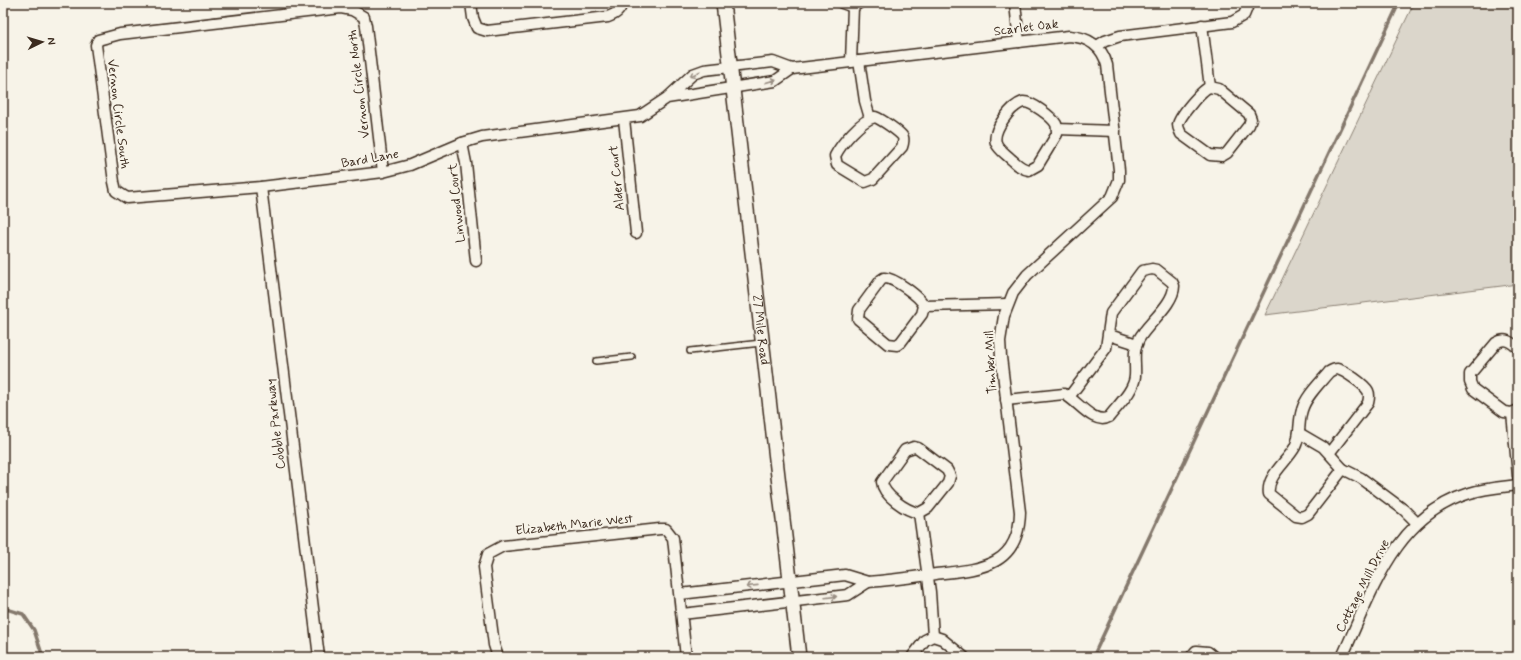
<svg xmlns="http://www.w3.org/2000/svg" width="1521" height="660" font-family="Mynerve,sans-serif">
	<rect width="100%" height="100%" fill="#f7f3e8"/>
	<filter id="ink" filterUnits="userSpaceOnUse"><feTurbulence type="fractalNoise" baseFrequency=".025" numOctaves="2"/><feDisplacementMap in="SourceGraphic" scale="8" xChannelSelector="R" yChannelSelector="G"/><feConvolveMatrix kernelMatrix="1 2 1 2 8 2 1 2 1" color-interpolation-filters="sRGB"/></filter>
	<g filter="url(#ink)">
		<path fill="#dbd6cb" stroke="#8b8074" d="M 1414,3 L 1518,3 L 1518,284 L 1265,315 Z"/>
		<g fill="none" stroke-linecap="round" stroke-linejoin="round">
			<g stroke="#84786c" stroke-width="3.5">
				<path d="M 3,608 L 23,614 L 34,630 L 43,657"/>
				<path d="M 1093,657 L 1399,3"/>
			</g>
			<defs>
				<g id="service">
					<path d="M 690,351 L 761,343"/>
					<path d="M 596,361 L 632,357"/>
				</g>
				<g id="minor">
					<path d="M 471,3 L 473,18 L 477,28 L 487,31 L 608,17 C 616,14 620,11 622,3"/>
					<path d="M 842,3 L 853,7 L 859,3"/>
					<path d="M 1015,3 L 1019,42"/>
					<path d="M 1202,25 L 1210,87"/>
					<path d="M 1097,46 L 1105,41 L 1120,36 L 1232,22 L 1244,15 L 1249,3"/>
					<path d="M 859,61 L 865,101 L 870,118"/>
					<path d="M 851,62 L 853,7"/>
					<path d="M 792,69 L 1069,36 C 1088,37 1102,46 1107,65 L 1119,170 L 1119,180 L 1112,197 L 1027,275 L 1013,293 L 1004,316 L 1000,341 L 1001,357 L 1020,512 C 1019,567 980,569 936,574 C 913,577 891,580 868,582"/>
					<path d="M 1210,87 L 1219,89 L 1249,114 L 1251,119 L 1249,125 L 1227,153 L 1222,156 L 1210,155 L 1181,134 C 1180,131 1178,128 1178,125 C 1179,117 1202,89 1210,87 Z"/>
					<path d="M 1023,102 C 1031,101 1052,117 1056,124 C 1057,127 1057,130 1057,134 L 1038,165 L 1029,170 C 1021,169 1017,164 1011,159 C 1006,154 999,150 996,143 C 992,130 1011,106 1023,102 Z"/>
					<path d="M 875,117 C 881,119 900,132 903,137 C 904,140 903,144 902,147 L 873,179 L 865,182 L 837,165 L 835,156 C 841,144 861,120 875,117 Z"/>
					<path d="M 624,119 L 636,233"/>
					<path d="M 1057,129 L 1115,131"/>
					<path d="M 462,143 L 466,163 L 476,261"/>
					<path d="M 383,172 L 366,26 L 364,17 L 352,10 L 341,8 L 120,34 L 98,40 L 96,45 L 114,182 L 116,191 L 127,198 L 261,187 L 383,172 L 410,165 L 462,143 L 482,137 L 640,116 L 667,98 L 693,74 L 704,70 L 773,62 L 792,69 L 775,81 L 667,98"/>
					<path d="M 261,187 L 319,657"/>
					<path d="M 884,278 C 893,277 921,297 924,306 L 922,314 L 901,342 L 897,345 L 888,344 L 858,319 L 859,310 L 881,280 Z"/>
					<path d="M 924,306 L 1008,304"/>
					<path d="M 1109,335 L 1137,344"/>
					<path d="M 1518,348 C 1511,342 1505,337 1496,343 L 1470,374 L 1470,382 L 1473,389 L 1504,412 L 1512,413 L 1518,410"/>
					<path d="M 1006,400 L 1064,394 C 1077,400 1094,426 1109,417 C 1118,405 1134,391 1135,376 C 1136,363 1132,351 1139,339 C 1147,324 1174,304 1174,286 L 1172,282 L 1157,270 L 1152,269 L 1142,271 L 1111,313 L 1106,348 L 1069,397"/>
					<path d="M 1512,413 L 1518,476"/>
					<path d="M 1299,433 L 1323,447 L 1343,469 L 1361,478 L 1404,510 L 1417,523"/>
					<path d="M 914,447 L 918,448 L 947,470 L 950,476 L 948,483 L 928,508 L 919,513 C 906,511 883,495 882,482 L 905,450 Z"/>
					<path d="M 1330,452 L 1368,403 C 1369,399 1370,395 1368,391 C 1365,385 1344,370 1337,369 C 1334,369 1332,370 1329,372 C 1320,383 1306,396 1302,410 C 1298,422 1301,435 1295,447 C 1287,462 1266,476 1269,494 L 1296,516 L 1302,517 L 1308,514 L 1343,469"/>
					<path d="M 919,513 L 930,592 L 933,636"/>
					<path d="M 680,594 L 845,575 L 868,582 L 848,595 L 682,614"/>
					<path d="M 498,657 L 494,645 L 484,567 L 488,554 L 503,546 L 660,529 L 666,529 L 673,538 L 686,657"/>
					<path d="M 912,657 L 925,640 L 933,636 L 942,639 L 964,657"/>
					<path d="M 1191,657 L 1196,651 L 1208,652 L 1214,657"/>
					<path d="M 1342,657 C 1372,593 1394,516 1470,493 C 1485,488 1502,487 1518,485"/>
				</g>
				<g id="tertiary">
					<path id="s1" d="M 723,3 L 799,657"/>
				</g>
			</defs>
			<use href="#service" stroke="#3b2a1e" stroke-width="8"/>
			<use href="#minor" stroke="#3b2a1e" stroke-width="13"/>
			<use href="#tertiary" stroke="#3b2a1e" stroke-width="16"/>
			<use href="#service" stroke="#f7f3e8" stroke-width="5"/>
			<use href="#minor" stroke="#f7f3e8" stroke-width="10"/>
			<use href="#tertiary" stroke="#f7f3e8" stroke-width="13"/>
		</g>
		<defs><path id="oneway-shaft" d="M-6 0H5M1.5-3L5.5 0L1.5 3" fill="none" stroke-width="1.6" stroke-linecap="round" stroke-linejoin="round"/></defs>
		<g stroke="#998e83">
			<use href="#oneway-shaft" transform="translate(695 74) rotate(153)"/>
			<use href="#oneway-shaft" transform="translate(771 81) rotate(-16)"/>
			<use href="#oneway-shaft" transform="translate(752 586) rotate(174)"/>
			<use href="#oneway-shaft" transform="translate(831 597) rotate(-7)"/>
		</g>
	</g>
	<g text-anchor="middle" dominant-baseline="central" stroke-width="4" stroke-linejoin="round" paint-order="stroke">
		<g font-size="13" fill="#3b2a1e" stroke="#f7f3e8">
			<text transform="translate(1026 28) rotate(-7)">Scarlet Oak</text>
			<text transform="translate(359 84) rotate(-97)">Vernon Circle North</text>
			<text transform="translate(118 114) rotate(83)">Vernon Circle South</text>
			<text transform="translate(370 159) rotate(-10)">Bard Lane</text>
			<text transform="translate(617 178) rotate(-96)">Alder Court</text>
			<text transform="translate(457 203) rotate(-96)">Linwood Court</text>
			<text stroke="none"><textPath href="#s1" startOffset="329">27 Mile Road</textPath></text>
			<text transform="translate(991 362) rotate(-93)">Timber Mill</text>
			<text transform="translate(276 424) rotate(-97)">Cobble Parkway</text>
			<text transform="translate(574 525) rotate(-6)">Elizabeth Marie West</text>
			<text transform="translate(1363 586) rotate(-63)">Cottage Mill Drive</text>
		</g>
	</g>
	<rect width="1521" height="660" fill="none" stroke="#f7f3e8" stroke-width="16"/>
	<rect x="8" y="8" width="1505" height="644" fill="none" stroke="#3b2a1e" stroke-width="1.5" filter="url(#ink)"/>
	<g transform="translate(42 42) rotate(85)" stroke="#f7f3e8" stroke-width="3" paint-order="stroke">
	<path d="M0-3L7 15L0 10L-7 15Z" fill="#3b2a1e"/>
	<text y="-6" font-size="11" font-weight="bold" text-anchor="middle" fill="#3b2a1e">N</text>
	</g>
</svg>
